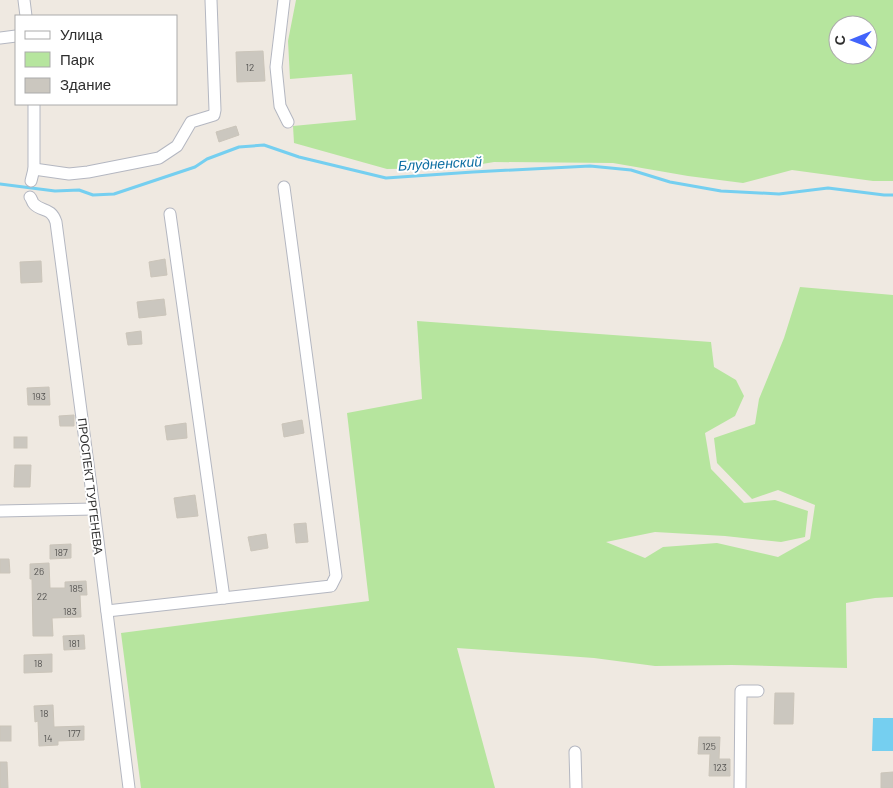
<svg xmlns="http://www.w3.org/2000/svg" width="893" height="788" font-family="Barlow,sans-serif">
	<rect width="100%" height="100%" fill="#efe9e1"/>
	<g fill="#b6e59e" fill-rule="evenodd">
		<path d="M 296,0 L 893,0 L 893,181 L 873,181 L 792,170 L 743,183 L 688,176 L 613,163 L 494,162 L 458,168 L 387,169 L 294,143 L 293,126 L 356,120 L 352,74 L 290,79 L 288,41 ZM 838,25 L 868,25 L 868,55 L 838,55 Z"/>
		<path d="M 800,287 L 893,295 L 893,597 L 875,598 L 846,603 L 847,668 L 732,665 L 655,666 L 594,658 L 457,648 L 495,788 L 141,788 L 121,633 L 369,601 L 347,413 L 422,399 L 417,321 L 711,342 L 714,367 L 736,380 L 744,396 L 735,416 L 705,433 L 711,469 L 744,503 L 775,500 L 808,511 L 805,537 L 781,542 L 725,536 L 655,532 L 606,542 L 645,558 L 663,547 L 717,543 L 778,557 L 810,539 L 815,505 L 778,490 L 752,499 L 717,463 L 714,438 L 755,424 L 759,399 L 784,338 Z"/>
	</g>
	<path fill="#75cff0" d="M 873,718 L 893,718 L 893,751 L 872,751 Z"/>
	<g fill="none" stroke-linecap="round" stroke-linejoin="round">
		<path stroke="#75cff0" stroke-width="3" d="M 0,184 L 55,191 L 79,190 L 93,195 L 114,194 L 195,167 L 207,159 L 239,147 L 264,145 L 299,157 L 386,178 L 473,172 L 590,166 L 631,170 L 670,182 L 721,191 L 779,194 L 828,188 L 884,195 L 893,195"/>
	</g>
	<g fill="#cbc7bf" stroke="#cbc5ba">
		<path d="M 263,51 L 265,81 L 237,82 L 236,52 Z"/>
		<path d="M 236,126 L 239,135 L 219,142 L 216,132 Z"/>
		<path d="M 165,259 L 167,275 L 151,277 L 149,262 Z"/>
		<path d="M 41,261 L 42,282 L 21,283 L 20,262 Z"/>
		<path d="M 164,299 L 166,315 L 139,318 L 137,302 Z"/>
		<path d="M 141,331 L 142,344 L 128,345 L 126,333 Z"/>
		<path d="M 49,387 L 50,405 L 28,405 L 27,388 Z"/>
		<path d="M 74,415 L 74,426 L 60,426 L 59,416 Z"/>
		<path d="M 302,420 L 304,433 L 284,437 L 282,424 Z"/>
		<path d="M 186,423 L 187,438 L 167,440 L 165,426 Z"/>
		<rect x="14" y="437" width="13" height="11"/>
		<path d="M 15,465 L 31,465 L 30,487 L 14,487 Z"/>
		<path d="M 195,495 L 198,516 L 177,518 L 174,498 Z"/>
		<path d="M 306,523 L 308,542 L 296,543 L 294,524 Z"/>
		<path d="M 266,534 L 268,548 L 251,551 L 248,537 Z"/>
		<path d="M 71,544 L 71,558 L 50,559 L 50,545 Z"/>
		<path d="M 0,559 L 9,559 L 10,573 L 0,573 Z"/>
		<path d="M 49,563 L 50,588 L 65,588 L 65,582 L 86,581 L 87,595 L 80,595 L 81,617 L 52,618 L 53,636 L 33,636 L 32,579 L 30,579 L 30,564 Z"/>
		<path d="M 84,635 L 85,649 L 64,650 L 63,636 Z"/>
		<path d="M 52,654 L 52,672 L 24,673 L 24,655 Z"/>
		<path d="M 775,693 L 794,693 L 793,724 L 774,724 Z"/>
		<path d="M 53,705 L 54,727 L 84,726 L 84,740 L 58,741 L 58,745 L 39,746 L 38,721 L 35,722 L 34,706 Z"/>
		<rect x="0" y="726" width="11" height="15"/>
		<path d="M 699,737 L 720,737 L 719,759 L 730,759 L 730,776 L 709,776 L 710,754 L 698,754 Z"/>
		<path d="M 0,762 L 7,762 L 8,788 L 0,788 Z"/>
		<path d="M 893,772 L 893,788 L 881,788 L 881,773 Z"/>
	</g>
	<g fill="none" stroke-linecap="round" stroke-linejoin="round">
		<defs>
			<g id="minor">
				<path d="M 24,0 L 26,16"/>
				<path d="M 284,0 L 276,67 L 280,106 L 288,122"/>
				<path d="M 0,38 L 16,36"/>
				<path d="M 34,169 L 69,174 L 88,172 L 159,158 L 177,146 L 191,122 L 214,115 L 215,110 L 211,0"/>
				<path d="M 31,181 L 34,169 L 34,104"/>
				<path d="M 30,197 C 32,199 32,202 34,204 C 42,212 51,207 56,222 L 94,509 L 129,788"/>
				<path d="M 170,214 L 224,598"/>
				<path d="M 0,511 L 94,509"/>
				<path d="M 107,611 L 331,586 L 336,576 L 284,187"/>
				<path d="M 575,752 L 576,788"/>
				<path d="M 740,788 L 741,691 L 758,691"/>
			</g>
		</defs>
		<use href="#minor" stroke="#b4b7c1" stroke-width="13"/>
		<use href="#minor" stroke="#fff" stroke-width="11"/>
	</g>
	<g text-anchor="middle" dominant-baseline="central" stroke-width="4" stroke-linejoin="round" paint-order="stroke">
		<g font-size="10" fill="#555452">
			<text x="250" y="67">12</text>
			<text x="39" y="396">193</text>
			<text x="61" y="552">187</text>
			<text x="39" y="571">26</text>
			<text x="76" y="588">185</text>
			<text x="42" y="596">22</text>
			<text x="70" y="611">183</text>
			<text x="74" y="643">181</text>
			<text x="38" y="663">18</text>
			<text x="44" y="713">18</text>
			<text x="74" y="733">177</text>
			<text x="48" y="738">14</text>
			<text x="709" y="746">125</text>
			<text x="720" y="767">123</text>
		</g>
		<g font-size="12" fill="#2e2e2e" stroke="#fff">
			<text transform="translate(91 486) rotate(83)">ПРОСПЕКТ ТУРГЕНЕВА</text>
		</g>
		<g font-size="14" font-style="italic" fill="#0d6fa3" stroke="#fff">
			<text transform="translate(440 163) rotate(-3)">Блудненский</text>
		</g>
	</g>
	<rect x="15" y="15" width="162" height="90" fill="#ffffff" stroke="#ababab"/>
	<rect x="25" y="31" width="25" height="8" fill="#ffffff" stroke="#ababab"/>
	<text x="60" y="40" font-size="15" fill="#2e2e2e">Улица</text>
	<rect x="25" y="52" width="25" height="15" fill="#b6e59e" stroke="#ababab"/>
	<text x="60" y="65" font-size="15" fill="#2e2e2e">Парк</text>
	<rect x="25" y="78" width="25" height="15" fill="#cbc7bf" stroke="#ababab"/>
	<text x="60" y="90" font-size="15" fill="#2e2e2e">Здание</text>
	<g transform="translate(853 40) rotate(269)"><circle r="24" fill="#ffffff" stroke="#ababab"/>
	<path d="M0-4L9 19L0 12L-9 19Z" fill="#4264fb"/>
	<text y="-8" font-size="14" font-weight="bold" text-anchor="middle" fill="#2e2e2e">С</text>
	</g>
</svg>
